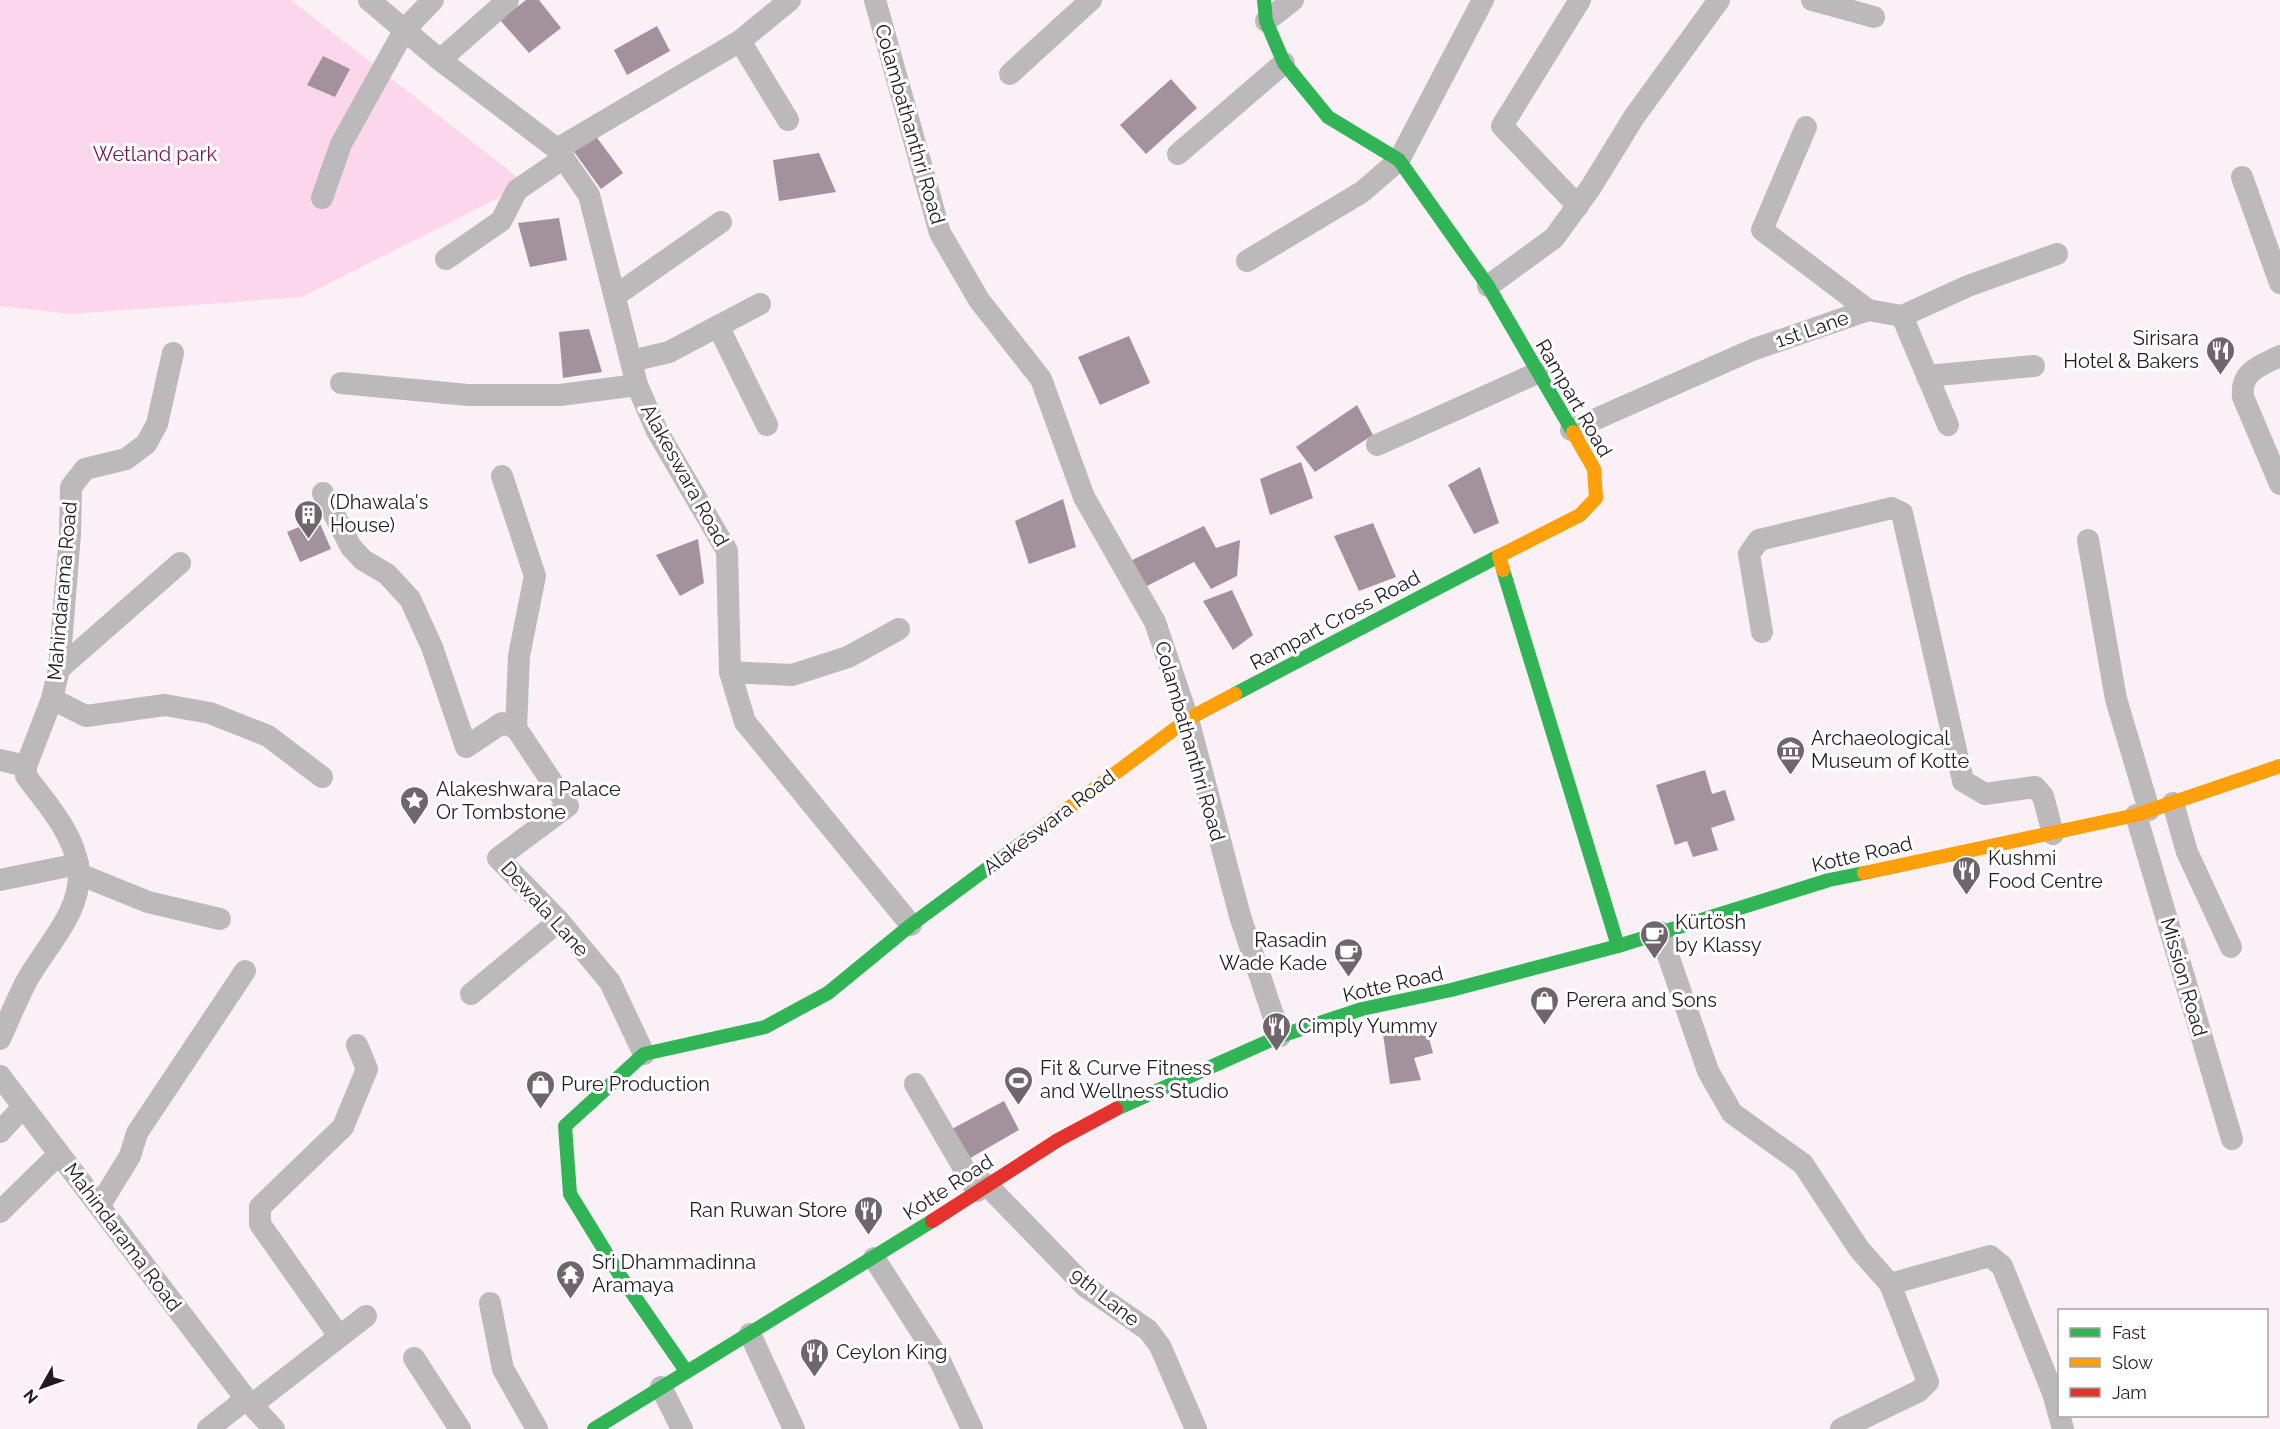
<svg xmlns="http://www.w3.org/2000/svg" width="2280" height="1429" font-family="Raleway,sans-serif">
	<rect width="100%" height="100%" fill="#faf0f5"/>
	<path fill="#fcd7eb" d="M 0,0 L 291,0 L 526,184 L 302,297 L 71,314 L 0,306 Z"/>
	<g fill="#a3919b">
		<path d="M 526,0 L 539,0 L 561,28 L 529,53 L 500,20 Z"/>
		<path d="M 657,26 L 670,51 L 627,75 L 614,50 Z"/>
		<path d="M 323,56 L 350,69 L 335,97 L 307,85 Z"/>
		<path d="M 1171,79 L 1197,108 L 1146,154 L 1120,125 Z"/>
		<path d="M 595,135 L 623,173 L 601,189 L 572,149 Z"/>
		<path d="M 819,153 L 836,192 L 779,201 L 773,160 Z"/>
		<path d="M 559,218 L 567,260 L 530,267 L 518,223 Z"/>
		<path d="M 589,329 L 602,372 L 563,378 L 559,332 Z"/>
		<path d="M 1129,336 L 1150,383 L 1100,405 L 1078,357 Z"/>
		<path d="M 1357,405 L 1373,435 L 1315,472 L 1296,447 Z"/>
		<path d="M 1301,462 L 1313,498 L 1270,515 L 1260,479 Z"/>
		<path d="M 1480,467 L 1499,523 L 1474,534 L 1448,485 Z"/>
		<path d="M 1063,499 L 1076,547 L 1029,564 L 1015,521 Z"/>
		<path d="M 318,519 L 331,549 L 300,562 L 287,532 Z"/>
		<path d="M 1373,523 L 1396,577 L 1359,591 L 1334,536 Z"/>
		<path d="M 1204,526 L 1216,548 L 1240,540 L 1237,576 L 1211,589 L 1194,562 L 1145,587 L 1130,561 Z"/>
		<path d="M 698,539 L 704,583 L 680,596 L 656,555 Z"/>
		<path d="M 1232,590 L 1253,635 L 1233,650 L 1203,601 Z"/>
		<path d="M 1705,770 L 1712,794 L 1725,790 L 1735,820 L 1711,828 L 1718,850 L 1693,857 L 1687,841 L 1675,845 L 1656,785 Z"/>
		<path d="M 1424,1020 L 1433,1053 L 1414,1058 L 1421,1080 L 1390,1084 L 1382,1027 Z"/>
		<path d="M 1004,1101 L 1019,1130 L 965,1161 L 948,1131 Z"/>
	</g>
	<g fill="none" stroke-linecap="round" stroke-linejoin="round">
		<g stroke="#bcb9ba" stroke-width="22">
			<path d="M 369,0 L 440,60 L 557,149 L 589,195 L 637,385 L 657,431 L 727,551 L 730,672 L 745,722 L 911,925"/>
			<path d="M 875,0 L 940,233 L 979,300 L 1041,379 L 1084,497 L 1155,622 L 1188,719 L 1240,916 L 1280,1036"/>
			<path d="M 1812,0 L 1874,17"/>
			<path d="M 1266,21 L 1293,0"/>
			<path d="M 740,41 L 788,120"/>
			<path d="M 440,60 L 508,0"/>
			<path d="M 1010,74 L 1091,0"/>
			<path d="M 1806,127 L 1762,230 L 1868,310"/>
			<path d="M 557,149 L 740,41 L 790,0"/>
			<path d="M 1178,154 L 1284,63"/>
			<path d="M 2242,177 L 2280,283"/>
			<path d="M 322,198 L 341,144 L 405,29 L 433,0"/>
			<path d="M 1578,206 L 1502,126 L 1580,0"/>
			<path d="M 446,259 L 501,221 L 517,190 L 564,158"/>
			<path d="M 1247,261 L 1362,192 L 1399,160 L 1483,0"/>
			<path d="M 1488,286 L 1554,238 L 1591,187 L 1634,117 L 1719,0"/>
			<path d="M 615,296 L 721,222"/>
			<path d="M 1902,316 L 1948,425"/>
			<path d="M 718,326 L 767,425"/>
			<path d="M 2280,356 C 2260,366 2240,371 2243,397 L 2280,484"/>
			<path d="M 631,361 L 669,352 L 760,304"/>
			<path d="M 1927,376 L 2034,366"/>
			<path d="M 341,383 L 468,395 L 560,395 L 637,385"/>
			<path d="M 1571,430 L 1752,350 L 1868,310 L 1902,316 L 1968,286 L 2057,254"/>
			<path d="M 1377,445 L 1537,373"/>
			<path d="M 502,476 L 535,576 L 519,656 L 516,728 L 568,806 L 498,858 L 559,921 L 610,982 L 644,1054"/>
			<path d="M 323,493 L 351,547 L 363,560 L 387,574 L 410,599 L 432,647 L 466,747 L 502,723 L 516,728"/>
			<path d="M 2088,540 L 2116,699 L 2149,810"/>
			<path d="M 1762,632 L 1749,554 L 1759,540 L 1892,508 L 1902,513 L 1963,781 L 1985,794 L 2035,787 L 2043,796 L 2053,834"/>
			<path d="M 59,669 L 180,563"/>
			<path d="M 730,672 L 792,675 L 848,657 L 899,629"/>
			<path d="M 52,699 L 86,716 L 165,705 L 210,713 L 268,736 L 322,777"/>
			<path d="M 0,760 L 26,766"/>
			<path d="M 2173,803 L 2187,852 L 2231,947"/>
			<path d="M 2136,815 L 2232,1139"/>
			<path d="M 79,874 L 148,902 L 220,919"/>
			<path d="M 0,880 L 78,864"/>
			<path d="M 1660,932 L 1708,1071 L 1732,1113 L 1803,1164 L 1859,1249 L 1890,1284 L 1990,1256 L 2002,1266 L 2053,1393 L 2063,1429"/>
			<path d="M 471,994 L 559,921"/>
			<path d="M 0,1039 C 8,1021 16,1002 25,984 C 44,947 85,911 78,866 C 73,832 46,803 26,776 L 26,766 L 52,699 L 59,669 L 70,534 L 71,487 L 85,469 L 126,459 L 146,444 L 157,424 L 173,353"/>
			<path d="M 0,1076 L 246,1399 L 274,1429"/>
			<path d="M 915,1084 L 977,1191"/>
			<path d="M 0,1132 L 23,1107"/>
			<path d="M 986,1184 L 1086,1287 L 1148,1330 L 1160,1346 L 1196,1429"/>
			<path d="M 100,1205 L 130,1156 L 137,1133 L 245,971"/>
			<path d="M 0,1212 L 59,1154"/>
			<path d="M 874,1258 L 940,1361 L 972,1429"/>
			<path d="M 490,1303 L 503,1369 L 537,1429"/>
			<path d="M 750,1334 L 794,1429"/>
			<path d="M 339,1336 L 260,1224 L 260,1207 L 343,1127 L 367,1069 L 357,1045"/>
			<path d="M 414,1358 L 460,1429"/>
			<path d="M 661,1387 L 682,1429"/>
			<path d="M 253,1404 L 366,1316"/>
			<path d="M 208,1429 L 246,1399"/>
			<path d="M 1841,1429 L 1919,1391 L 1928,1382 L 1890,1284"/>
		</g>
		<g stroke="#30b455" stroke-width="14">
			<path d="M 1264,0 L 1266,21 L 1284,63 L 1328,117 L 1399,160 L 1488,286 L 1573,432"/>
			<path d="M 1503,570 L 1618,946"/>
			<path d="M 1235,694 L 1499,556"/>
			<path d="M 1116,1109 L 1280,1036 L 1362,1009 L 1451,990 L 1618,946 L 1829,880 L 1864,873"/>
			<path d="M 686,1371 L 619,1274 L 570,1194 L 565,1126 L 644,1054 L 765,1027 L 828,993 L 911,925 L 1031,836"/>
			<path d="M 594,1429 L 932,1221"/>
		</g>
		<g stroke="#ff9f0a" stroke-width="14">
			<path d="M 1503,570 L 1499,556 L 1580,515 L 1596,498 L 1594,469 L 1573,432"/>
			<path d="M 1031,836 L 1188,719 L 1235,694"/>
			<path d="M 1864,873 L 2136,815 L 2280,766"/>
		</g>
		<path stroke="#e5322d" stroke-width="14" d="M 932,1221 L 1058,1140 L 1116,1109"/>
	</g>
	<defs>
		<symbol id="restaurant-pin" viewBox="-11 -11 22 30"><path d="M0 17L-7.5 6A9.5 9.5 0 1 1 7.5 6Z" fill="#6e666a" stroke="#fff"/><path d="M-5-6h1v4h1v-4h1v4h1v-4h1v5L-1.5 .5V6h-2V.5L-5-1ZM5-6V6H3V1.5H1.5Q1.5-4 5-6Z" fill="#fff"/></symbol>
		<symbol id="building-pin" viewBox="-11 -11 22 30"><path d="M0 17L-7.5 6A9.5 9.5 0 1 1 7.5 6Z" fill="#6e666a" stroke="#fff"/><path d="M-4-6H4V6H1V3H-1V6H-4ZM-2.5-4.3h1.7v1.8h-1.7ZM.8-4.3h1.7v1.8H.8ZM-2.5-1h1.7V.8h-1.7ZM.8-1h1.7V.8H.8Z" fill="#fff"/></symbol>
		<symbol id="museum-pin" viewBox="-11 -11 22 30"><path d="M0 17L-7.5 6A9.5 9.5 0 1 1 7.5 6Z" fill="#6e666a" stroke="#fff"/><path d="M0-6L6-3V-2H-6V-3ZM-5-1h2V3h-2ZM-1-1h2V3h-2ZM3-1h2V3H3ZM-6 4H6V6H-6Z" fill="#fff"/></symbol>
		<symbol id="sight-pin" viewBox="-11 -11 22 30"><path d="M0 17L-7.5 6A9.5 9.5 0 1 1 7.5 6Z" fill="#6e666a" stroke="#fff"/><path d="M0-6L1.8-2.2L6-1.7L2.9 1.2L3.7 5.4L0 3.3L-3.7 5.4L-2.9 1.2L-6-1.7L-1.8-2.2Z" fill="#fff"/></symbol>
		<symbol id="cafe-pin" viewBox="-11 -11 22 30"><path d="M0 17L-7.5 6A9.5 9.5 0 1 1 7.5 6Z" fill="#6e666a" stroke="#fff"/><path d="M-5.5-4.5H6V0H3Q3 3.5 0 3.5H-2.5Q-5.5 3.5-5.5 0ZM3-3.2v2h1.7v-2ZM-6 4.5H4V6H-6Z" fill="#fff"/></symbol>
		<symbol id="shop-pin" viewBox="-11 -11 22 30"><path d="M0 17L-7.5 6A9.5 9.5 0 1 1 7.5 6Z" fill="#6e666a" stroke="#fff"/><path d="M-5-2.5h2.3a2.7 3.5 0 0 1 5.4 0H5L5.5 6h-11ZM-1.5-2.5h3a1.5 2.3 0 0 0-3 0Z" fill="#fff"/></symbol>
		<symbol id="stadium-pin" viewBox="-11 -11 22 30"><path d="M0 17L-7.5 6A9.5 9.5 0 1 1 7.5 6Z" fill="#6e666a" stroke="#fff"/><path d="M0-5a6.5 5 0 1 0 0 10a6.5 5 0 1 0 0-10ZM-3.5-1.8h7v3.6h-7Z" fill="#fff"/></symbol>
		<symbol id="temple-pin" viewBox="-11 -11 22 30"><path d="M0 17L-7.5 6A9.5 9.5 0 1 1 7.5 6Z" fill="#6e666a" stroke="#fff"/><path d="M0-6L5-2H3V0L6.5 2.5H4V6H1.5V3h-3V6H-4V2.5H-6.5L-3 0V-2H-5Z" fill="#fff"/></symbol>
	</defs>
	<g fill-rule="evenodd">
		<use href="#restaurant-pin" x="2204" y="334" width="33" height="45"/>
		<use href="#building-pin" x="292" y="498" width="33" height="45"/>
		<use href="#museum-pin" x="1774" y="734" width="33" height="45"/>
		<use href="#sight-pin" x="398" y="784" width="33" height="45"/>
		<use href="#restaurant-pin" x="1950" y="854" width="33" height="45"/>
		<use href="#cafe-pin" x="1638" y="918" width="33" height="45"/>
		<use href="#cafe-pin" x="1332" y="936" width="33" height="45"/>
		<use href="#shop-pin" x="1528" y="984" width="33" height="45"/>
		<use href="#restaurant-pin" x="1260" y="1010" width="33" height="45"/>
		<use href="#stadium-pin" x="1002" y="1064" width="33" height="45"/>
		<use href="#shop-pin" x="524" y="1068" width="33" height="45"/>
		<use href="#restaurant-pin" x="852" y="1194" width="33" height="45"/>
		<use href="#temple-pin" x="554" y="1258" width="33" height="45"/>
		<use href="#restaurant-pin" x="798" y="1336" width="33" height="45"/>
	</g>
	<g text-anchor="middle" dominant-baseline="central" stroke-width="6" stroke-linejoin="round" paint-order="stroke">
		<g font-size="20" fill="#221b1f" stroke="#fff">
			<text transform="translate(910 124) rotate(74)">Colambathanthri Road</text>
			<text transform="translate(1812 329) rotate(-19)">1st Lane</text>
			<text transform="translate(1574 398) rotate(60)">Rampart Road</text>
			<text transform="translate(685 475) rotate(61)">Alakeswara Road</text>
			<text transform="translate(62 591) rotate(-85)">Mahindarama Road</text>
			<text transform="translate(1335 620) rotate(-28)">Rampart Cross Road</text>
			<text transform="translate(1190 741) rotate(74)">Colambathanthri Road</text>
			<text transform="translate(1049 822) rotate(-37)">Alakeswara Road</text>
			<text transform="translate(1862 854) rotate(-13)">Kotte Road</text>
			<text transform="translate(545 909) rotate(48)">Dewala Lane</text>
			<text transform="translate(2184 977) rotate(74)">Mission Road</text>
			<text transform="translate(1393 984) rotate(-13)">Kotte Road</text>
			<text transform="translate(948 1187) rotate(-33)">Kotte Road</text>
			<text transform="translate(123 1237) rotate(53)">Mahindarama Road</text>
			<text transform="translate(1105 1297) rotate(38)">9th Lane</text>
		</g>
		<g font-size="20" fill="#721853" stroke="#fff">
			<text x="155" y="154">Wetland park</text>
		</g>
		<g font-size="20" fill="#221b1f" stroke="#fff" text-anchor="start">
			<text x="2199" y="338" text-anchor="end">Sirisara<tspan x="2199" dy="23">Hotel &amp; Bakers</tspan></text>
			<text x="330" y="502">(Dhawala's<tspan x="330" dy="23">House)</tspan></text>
			<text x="1811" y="738">Archaeological<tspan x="1811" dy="23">Museum of Kotte</tspan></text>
			<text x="436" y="789">Alakeshwara Palace<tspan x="436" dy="23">Or Tombstone</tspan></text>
			<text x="1988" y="858">Kushmi<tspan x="1988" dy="23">Food Centre</tspan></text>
			<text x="1675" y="922">Kürtösh<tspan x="1675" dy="23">by Klassy</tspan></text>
			<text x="1327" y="940" text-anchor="end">Rasadin<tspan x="1327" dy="23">Wade Kade</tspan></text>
			<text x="1566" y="1000">Perera and Sons</text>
			<text x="1298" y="1026">Cimply Yummy</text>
			<text x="1040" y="1068">Fit &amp; Curve Fitness<tspan x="1040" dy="23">and Wellness Studio</tspan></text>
			<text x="561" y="1084">Pure Production</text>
			<text x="847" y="1210" text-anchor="end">Ran Ruwan Store</text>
			<text x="592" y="1262">Sri Dhammadinna<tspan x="592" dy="23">Aramaya</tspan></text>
			<text x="836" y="1352">Ceylon King</text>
		</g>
	</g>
	<rect x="2058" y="1309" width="210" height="108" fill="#ffffff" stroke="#a7a4a5" stroke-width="1.5"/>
	<rect x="2070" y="1328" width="30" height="9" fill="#30b455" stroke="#a7a4a5" stroke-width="1.5"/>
	<text x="2112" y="1339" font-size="18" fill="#221b1f">Fast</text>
	<rect x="2070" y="1358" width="30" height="9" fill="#ff9f0a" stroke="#a7a4a5" stroke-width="1.5"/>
	<text x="2112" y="1369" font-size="18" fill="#221b1f">Slow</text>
	<rect x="2070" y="1388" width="30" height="9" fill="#e5322d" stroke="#a7a4a5" stroke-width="1.5"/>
	<text x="2112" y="1399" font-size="18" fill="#221b1f">Jam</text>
	<g transform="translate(42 1387) rotate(230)" stroke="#ffffff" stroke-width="4.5" paint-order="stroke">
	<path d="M0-4.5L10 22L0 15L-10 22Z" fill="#221b1f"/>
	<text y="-9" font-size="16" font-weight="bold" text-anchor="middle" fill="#221b1f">N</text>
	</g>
</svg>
